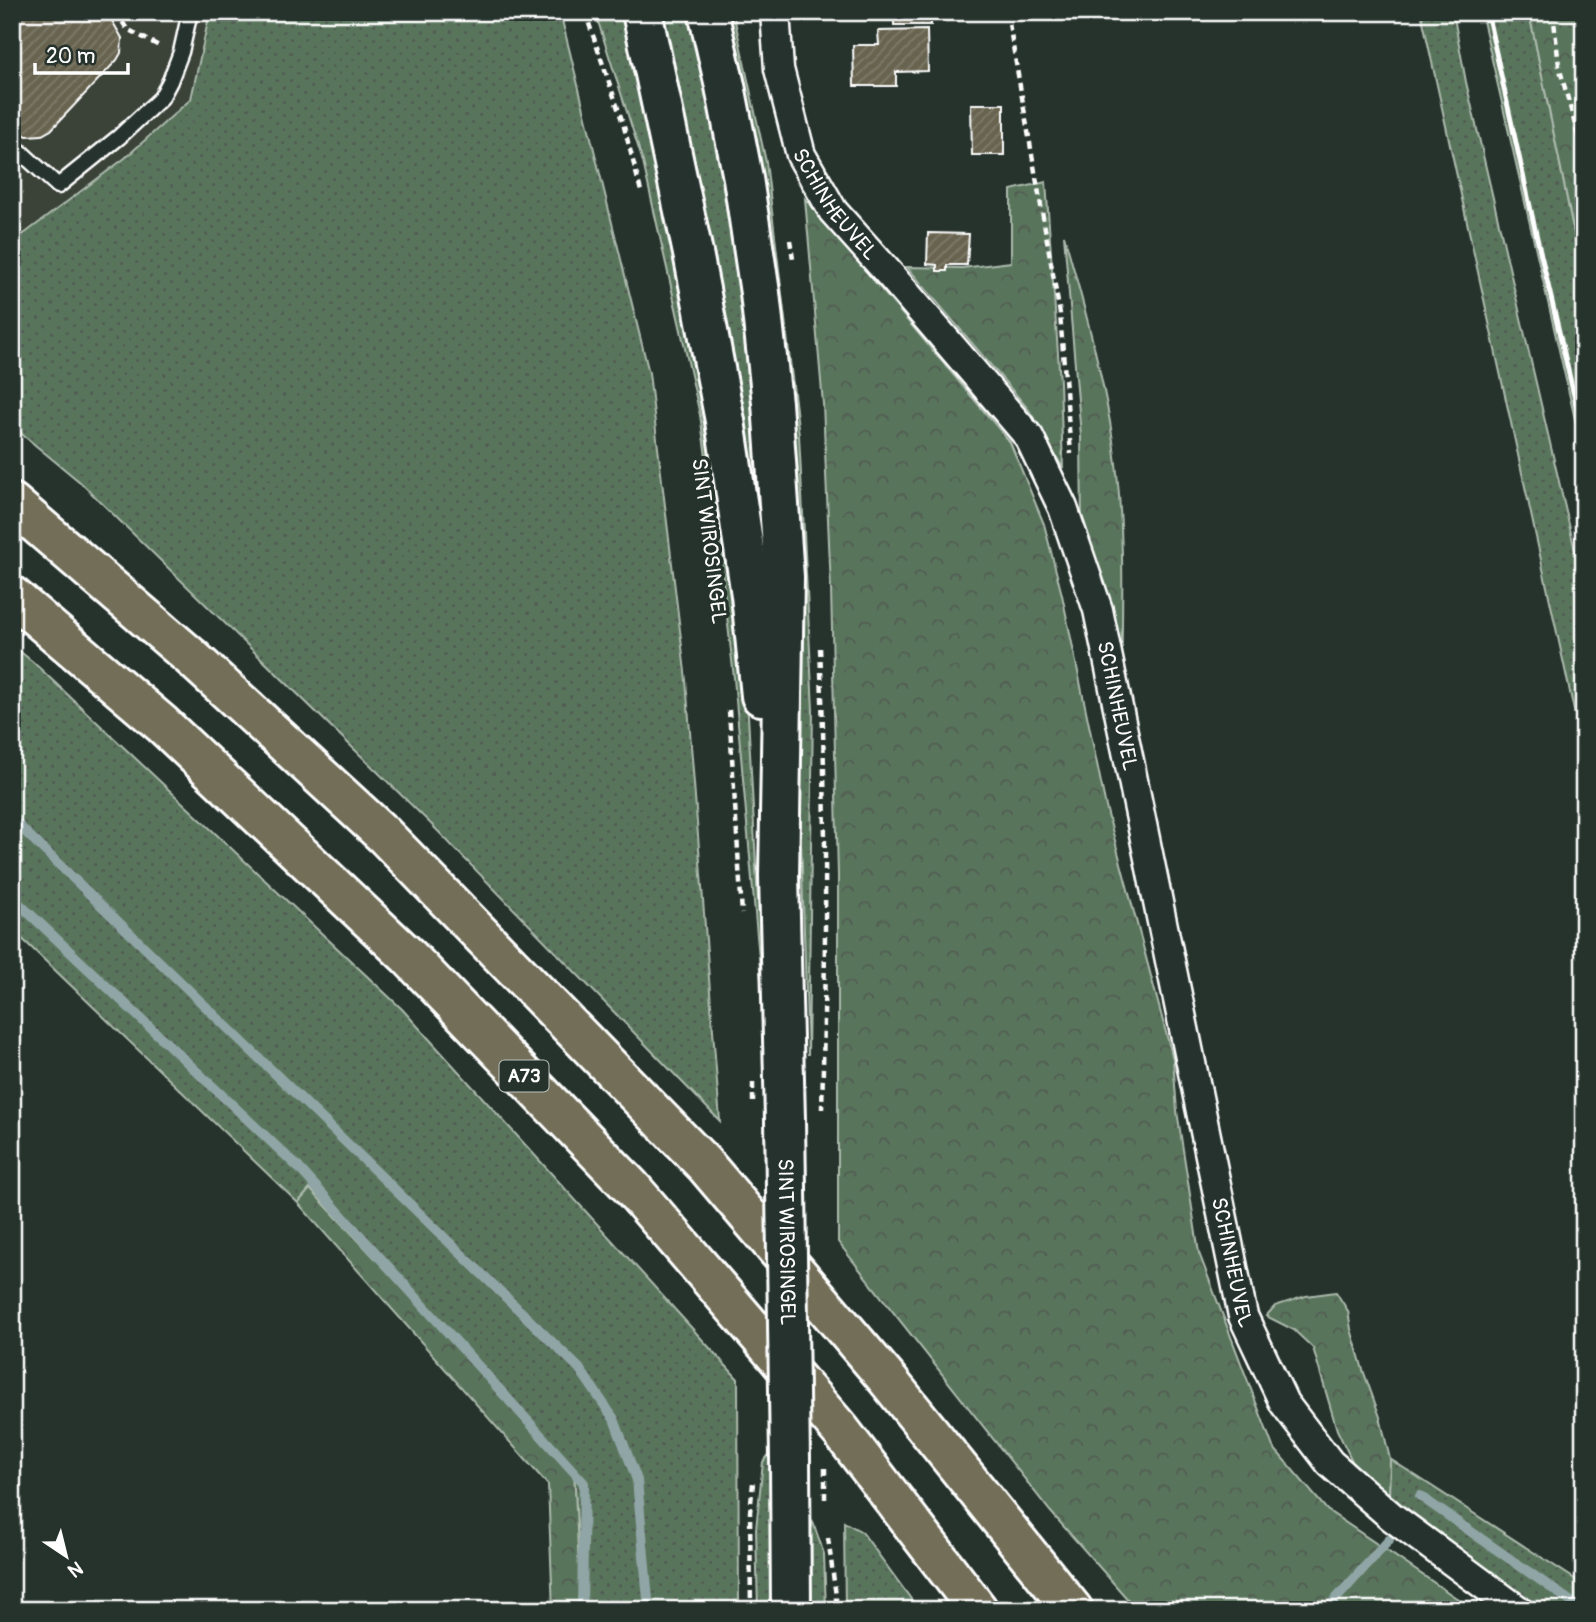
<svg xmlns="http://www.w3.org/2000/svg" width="1596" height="1622" font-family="Pangolin,sans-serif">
	<defs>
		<pattern id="grass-dots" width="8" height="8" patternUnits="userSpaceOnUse" patternTransform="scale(1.75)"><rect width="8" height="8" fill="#59745b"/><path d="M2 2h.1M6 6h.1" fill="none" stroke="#515c52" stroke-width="1.8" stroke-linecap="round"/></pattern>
		<pattern id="forest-crowns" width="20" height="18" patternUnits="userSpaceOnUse" patternTransform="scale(1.75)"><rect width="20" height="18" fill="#59745b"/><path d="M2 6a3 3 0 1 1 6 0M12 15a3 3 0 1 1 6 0" fill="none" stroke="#515c52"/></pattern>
		<pattern id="building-hatch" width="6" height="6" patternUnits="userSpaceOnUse" patternTransform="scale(1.75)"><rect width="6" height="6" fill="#676450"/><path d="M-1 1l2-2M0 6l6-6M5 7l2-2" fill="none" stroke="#7e7b6a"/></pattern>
	</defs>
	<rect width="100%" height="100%" fill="#26332d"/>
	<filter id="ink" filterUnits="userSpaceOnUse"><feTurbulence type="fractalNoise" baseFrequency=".0143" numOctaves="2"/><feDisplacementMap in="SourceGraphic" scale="14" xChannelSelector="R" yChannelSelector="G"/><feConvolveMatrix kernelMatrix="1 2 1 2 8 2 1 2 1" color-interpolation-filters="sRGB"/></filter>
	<g filter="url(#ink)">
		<path fill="#3a4238" d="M 12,12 L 214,12 L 151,329 L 12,355 Z"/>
		<g fill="url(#grass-dots)" stroke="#acbaad" stroke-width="2">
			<path d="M 210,12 L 560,12 L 649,373 L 686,680 L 720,1121 L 431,824 L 80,482 L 12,426 L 12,243 L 125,158 L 191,99 Z"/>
			<path d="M 595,12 L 627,12 L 705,377 L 745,659 L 764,1014 L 734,678 L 719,545 L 700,415 L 643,162 Z"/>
			<path d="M 653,12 L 692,12 L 723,137 L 757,389 L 772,667 Z"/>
			<path d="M 717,12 L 733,12 L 766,162 L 799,435 L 813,710 L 808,1055 L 788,440 Z"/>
			<path d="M 1421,12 L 1453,12 L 1466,82 L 1584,589 L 1584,756 Z"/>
			<path d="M 1481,12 L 1529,12 L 1584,282 L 1584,458 Z"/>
			<path d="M 12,645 L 33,662 L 402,1009 L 738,1379 L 739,1610 L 581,1610 L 574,1470 L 310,1189 L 298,1203 L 12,929 Z"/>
			<path d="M 771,1452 L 771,1610 L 758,1610 L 756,1529 L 763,1462 Z"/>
			<path d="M 1390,1459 L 1584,1585 L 1584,1610 L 1542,1610 L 1389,1495 Z"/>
			<path d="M 813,1522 L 824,1554 L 826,1610 L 810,1610 L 808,1540 Z"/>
			<path d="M 844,1522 L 862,1532 L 919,1610 L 845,1610 Z"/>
		</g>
		<g fill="url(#forest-crowns)" stroke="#acbaad" stroke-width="2">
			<path d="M 1529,12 L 1584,12 L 1584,282 Z"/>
			<path d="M 1046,182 L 1060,382 L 1063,468 L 1029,410 L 907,267 L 962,268 L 1011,262 L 1011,190 Z"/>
			<path d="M 805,199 L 1010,442 L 1044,524 L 1062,595 L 1106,807 L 1173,1059 L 1177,1111 L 1199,1253 L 1273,1447 L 1327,1510 L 1474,1610 L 1137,1610 L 1050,1511 L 838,1242 L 838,876 L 831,589 L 823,404 Z"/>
			<path d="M 1064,235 C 1082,297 1099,359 1110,422 C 1125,507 1123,594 1121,679 L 1082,528 L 1081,436 Z"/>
			<path d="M 310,1189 L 574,1470 L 581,1610 L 553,1610 L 548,1485 L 298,1203 Z"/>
			<path d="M 1336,1292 L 1348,1311 L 1351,1329 L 1363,1370 L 1380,1417 L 1390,1459 L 1389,1495 L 1353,1463 L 1337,1430 L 1313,1348 L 1294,1330 L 1266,1316 L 1275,1306 L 1306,1296 Z"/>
		</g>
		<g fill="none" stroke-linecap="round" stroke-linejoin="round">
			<g stroke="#90a5a6" stroke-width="10">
				<path d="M 12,819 L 579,1368 L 614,1419 L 637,1480 L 649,1610"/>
				<path d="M 12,897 L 299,1168 L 584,1483 L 582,1610"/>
				<path d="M 1420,1496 L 1583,1610"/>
				<path d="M 1326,1610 L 1389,1540"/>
			</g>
		</g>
		<g fill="url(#building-hatch)" stroke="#fff" stroke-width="2">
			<path d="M 12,12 L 107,12 L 122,38 L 121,53 L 117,60 L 51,130 L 42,135 L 27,136 L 12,127 Z"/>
			<rect x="894" y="12" width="37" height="13"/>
			<path d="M 927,30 L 928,71 L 896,72 L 896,86 L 854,86 L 853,45 L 879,45 L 878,31 Z"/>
			<path d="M 971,104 L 1004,104 L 1004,155 L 972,155 Z"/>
			<path d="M 928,233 L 969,234 L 967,265 L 947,265 L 947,271 L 937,271 L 937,265 L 927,264 Z"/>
		</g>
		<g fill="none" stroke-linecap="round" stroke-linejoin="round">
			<defs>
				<path id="lane" d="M 12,144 L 58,186 L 119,137 L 161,98 L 170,81 L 181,52 L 190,12"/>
				<g id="street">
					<path id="s1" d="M 775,12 L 779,69 L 801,155 L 833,211 L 892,277 L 1029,437 L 1063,508 L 1098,610 L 1243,1316 L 1284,1403 L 1330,1463 L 1392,1517 L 1518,1610"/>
				</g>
				<g id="secondary">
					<path d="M 642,12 L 694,258 L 725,421 L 751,595 L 761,696"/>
					<path d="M 708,12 L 725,86 L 743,178 L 760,293 L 772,403 L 784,577 L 779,876 L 785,1120"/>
					<path d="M 790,1459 L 791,1610"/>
				</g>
				<g id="highway">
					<path d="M 12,503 L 191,657 L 384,835 L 706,1166 L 887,1379 L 1073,1610"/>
					<path d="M 12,596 L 162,724 L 409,957 L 631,1187 L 841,1431 L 978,1610"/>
				</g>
			</defs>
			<use href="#lane" stroke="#fff" stroke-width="19"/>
			<use href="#street" stroke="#fff" stroke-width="33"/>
			<use href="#secondary" stroke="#fff" stroke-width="44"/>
			<use href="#highway" stroke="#fff" stroke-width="44"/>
			<g stroke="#fff" stroke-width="4.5" stroke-dasharray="7 5" stroke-linecap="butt">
				<path d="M 116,12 L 127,29 L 161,47"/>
				<path d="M 585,12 L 623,123 L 642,195"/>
				<path d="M 1007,12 L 1060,314 L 1071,454"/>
				<path d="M 1553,12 L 1559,66 L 1584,158"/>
				<path d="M 790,240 L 793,259"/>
				<path d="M 820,648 C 827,802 826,955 822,1109"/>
				<path d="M 729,710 L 742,914"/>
				<path d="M 828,1538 L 836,1596 L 836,1610"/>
				<path d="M 751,1610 L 750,1512 L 753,1483"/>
			</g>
			<use href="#lane" stroke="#26332d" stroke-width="14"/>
			<use href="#street" stroke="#26332d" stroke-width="28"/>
			<use href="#secondary" stroke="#26332d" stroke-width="38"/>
			<use href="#highway" stroke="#726e59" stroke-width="38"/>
			<path stroke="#fff" stroke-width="5" d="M 1487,12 L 1537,238 L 1584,438"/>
			<defs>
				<g id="secondary-bridge">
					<path id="s2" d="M 785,1120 L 790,1459"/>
				</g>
			</defs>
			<use href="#secondary-bridge" stroke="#fff" stroke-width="44" stroke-linecap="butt"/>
			<g stroke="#fff" stroke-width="4.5" stroke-dasharray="7 5" stroke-linecap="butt">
				<path d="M 753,1083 L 753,1106"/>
				<path d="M 825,1468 L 825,1499"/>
			</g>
			<use href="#secondary-bridge" stroke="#26332d" stroke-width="38"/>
		</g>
	</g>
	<g text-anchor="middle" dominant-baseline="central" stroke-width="7" stroke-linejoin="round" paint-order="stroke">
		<rect fill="#26332d" stroke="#bec2c0" stroke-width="2" x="499.5" y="1060.5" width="49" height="31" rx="5"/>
		<g font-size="19" font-weight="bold" fill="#fff">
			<text x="524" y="1076">A73</text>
		</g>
		<g font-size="21" fill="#fff" stroke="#26332d">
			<text stroke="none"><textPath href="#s1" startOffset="206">SCHINHEUVEL</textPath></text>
			<text transform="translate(709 541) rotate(83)">SINT WIROSINGEL</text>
			<text stroke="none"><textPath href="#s1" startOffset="794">SCHINHEUVEL</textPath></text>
			<text stroke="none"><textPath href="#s2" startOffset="122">SINT WIROSINGEL</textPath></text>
			<text stroke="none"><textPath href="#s1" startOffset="1362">SCHINHEUVEL</textPath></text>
		</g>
	</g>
	<rect width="1596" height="1622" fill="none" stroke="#26332d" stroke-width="42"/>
	<rect x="21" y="21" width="1554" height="1580" fill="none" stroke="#fff" stroke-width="2.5" filter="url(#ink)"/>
	<g transform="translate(66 1556) rotate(145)" stroke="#26332d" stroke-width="5" paint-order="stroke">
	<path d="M0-5L12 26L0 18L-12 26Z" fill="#ffffff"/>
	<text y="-10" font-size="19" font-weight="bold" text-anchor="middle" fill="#ffffff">N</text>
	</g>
	<path d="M35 63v10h93v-10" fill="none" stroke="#ffffff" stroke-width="3.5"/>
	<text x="46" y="63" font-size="21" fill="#ffffff" stroke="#26332d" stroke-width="5" paint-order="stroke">20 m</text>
</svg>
